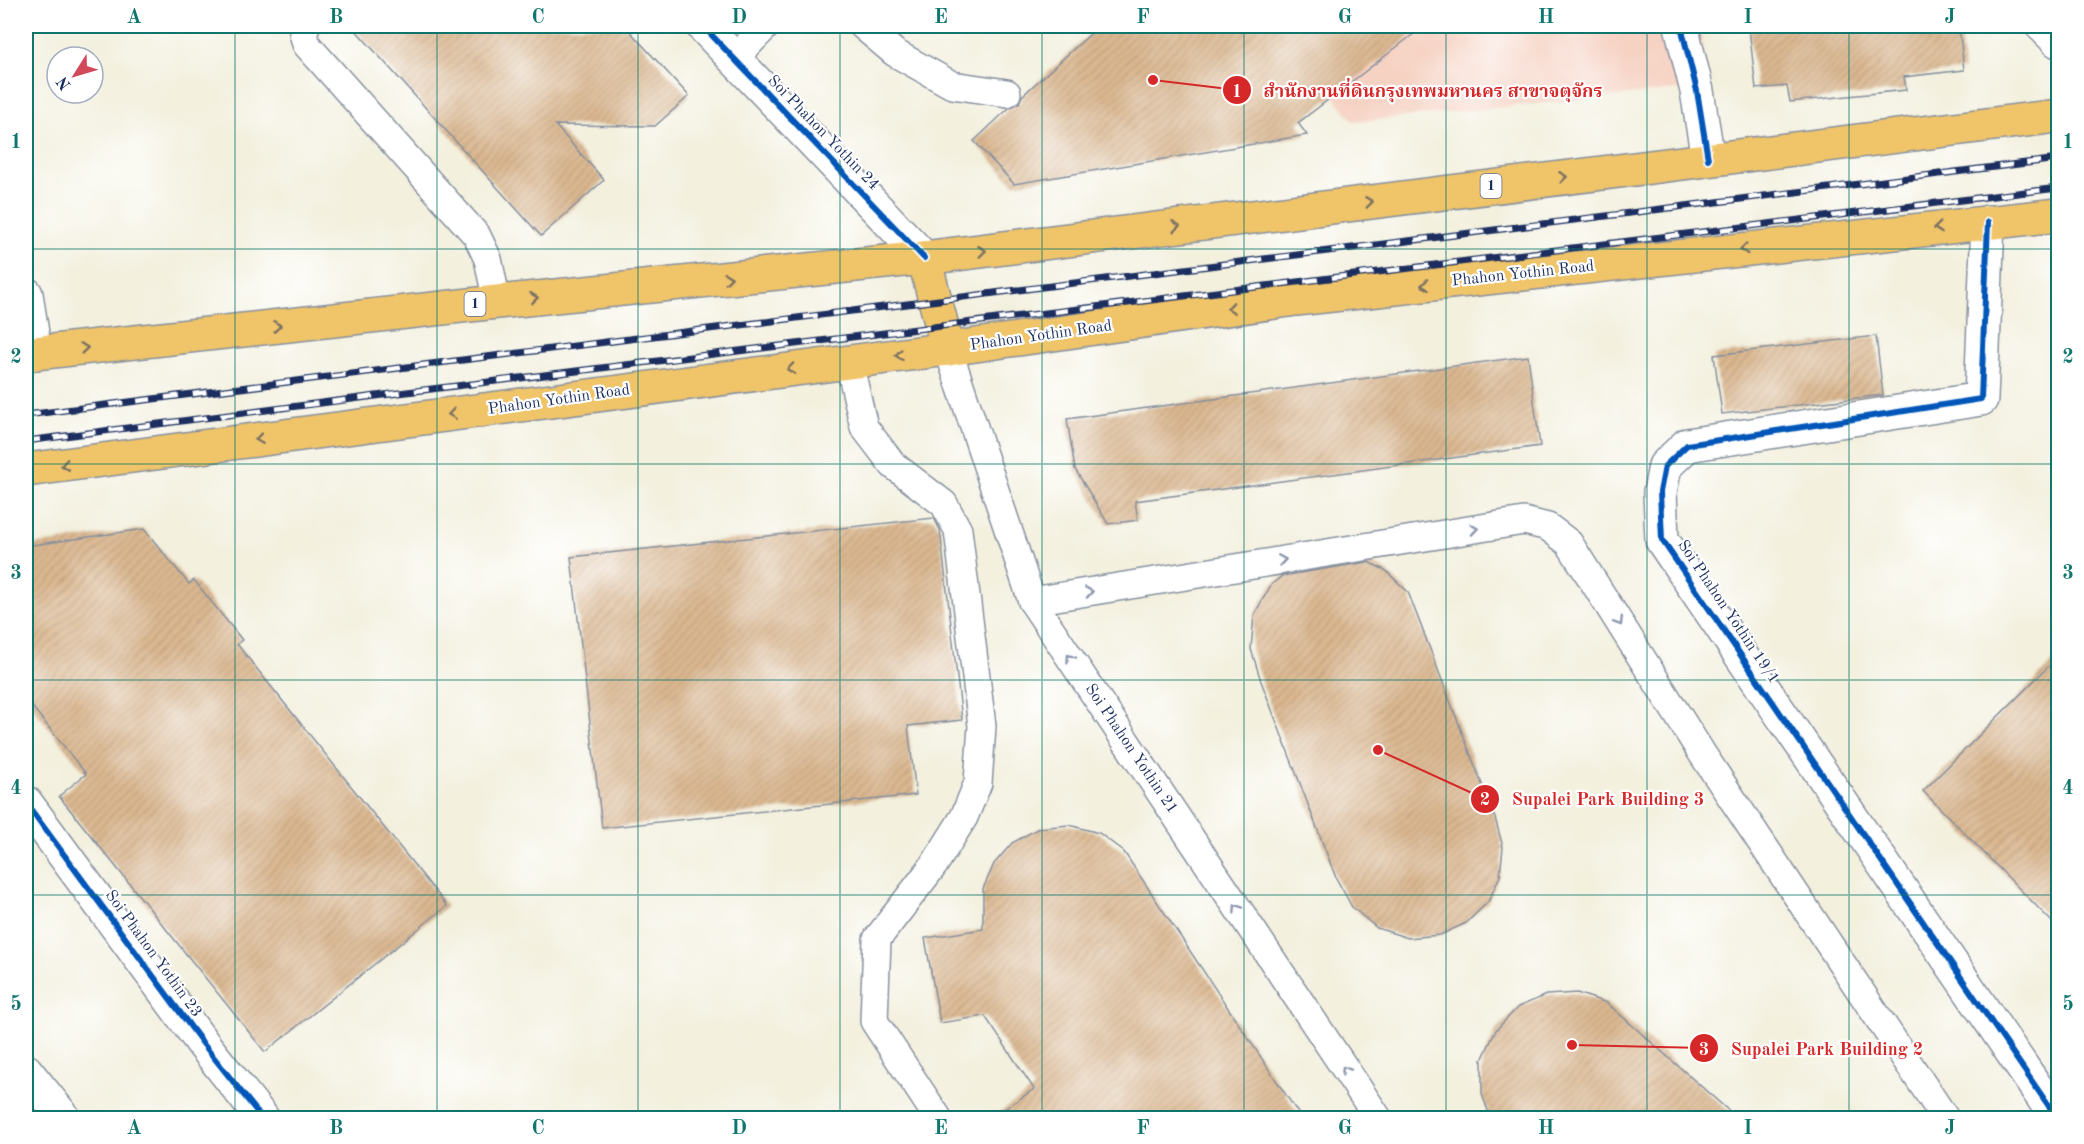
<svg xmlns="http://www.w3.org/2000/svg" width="2084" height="1144" font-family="'Old Standard TT','Noto Serif Thai',serif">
	<defs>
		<pattern id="building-hatch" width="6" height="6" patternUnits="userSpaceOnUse" patternTransform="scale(1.5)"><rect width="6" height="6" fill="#dbb890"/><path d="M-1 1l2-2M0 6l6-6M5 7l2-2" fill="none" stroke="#bb9e7f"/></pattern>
	</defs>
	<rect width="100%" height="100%" fill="#fff"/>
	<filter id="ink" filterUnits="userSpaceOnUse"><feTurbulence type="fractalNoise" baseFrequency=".0167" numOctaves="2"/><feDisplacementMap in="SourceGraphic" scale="12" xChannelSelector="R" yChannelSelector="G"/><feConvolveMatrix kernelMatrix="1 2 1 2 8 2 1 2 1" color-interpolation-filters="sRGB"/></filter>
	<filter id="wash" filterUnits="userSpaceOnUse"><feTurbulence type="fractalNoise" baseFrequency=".008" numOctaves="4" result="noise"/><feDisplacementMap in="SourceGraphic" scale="24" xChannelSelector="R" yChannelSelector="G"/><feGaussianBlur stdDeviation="1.35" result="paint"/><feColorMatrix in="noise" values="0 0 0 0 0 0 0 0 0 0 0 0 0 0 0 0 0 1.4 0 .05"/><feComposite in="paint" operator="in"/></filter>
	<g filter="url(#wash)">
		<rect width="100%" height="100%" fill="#f3f0de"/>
		<path fill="#f6d2c3" d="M 1279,26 L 1700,26 L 1708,87 L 1354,122 Z"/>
		<g id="blocks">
			<g fill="url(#building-hatch)">
				<path d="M 352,26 L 625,26 L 689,96 L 655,126 L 555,125 L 604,180 L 541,236 Z"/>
				<path d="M 1099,26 L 1424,26 L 1298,123 L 1307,135 L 1014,184 L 974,141 L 1009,108 L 1019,103 L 1022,96 Z"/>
				<path d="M 1777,26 L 1959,26 L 1964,70 L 1904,77 L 1906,90 L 1790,102 L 1787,86 L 1756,89 L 1749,28 Z"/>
				<path d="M 1876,336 L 1883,395 L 1722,414 L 1714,355 Z"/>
				<path d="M 1528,356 L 1540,446 L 1135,501 L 1138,520 L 1108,524 L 1075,469 L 1067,419 Z"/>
				<path d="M 934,518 L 940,530 L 962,720 L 908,726 L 916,795 L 602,828 L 571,557 Z"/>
				<path d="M 144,529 L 189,584 L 194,580 L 242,640 L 237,644 L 447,906 L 265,1052 L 59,796 L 86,774 L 26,699 L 26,546 Z"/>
				<path d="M 1368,562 L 1385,570 L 1408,592 L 1495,818 L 1503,847 L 1500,876 L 1488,902 L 1466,923 L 1440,935 L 1408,938 L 1377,928 L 1352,907 L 1336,878 L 1261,681 L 1251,649 L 1254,615 L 1271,585 L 1282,576 Z"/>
				<path d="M 2058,657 L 2058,928 L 1923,791 Z"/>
				<path d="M 1069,825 L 1099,833 L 1124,852 L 1302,1119 L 990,1119 L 1034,1089 L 985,1016 L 940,1023 L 925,938 L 983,929 L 983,889 L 994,864 L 1012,843 L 1039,828 Z"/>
				<path d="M 1577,993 L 1607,1003 L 1738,1119 L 1491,1119 L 1482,1094 L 1482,1060 L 1496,1030 L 1518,1007 L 1546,995 Z"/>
			</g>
		</g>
	</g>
	<g filter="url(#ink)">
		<use href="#blocks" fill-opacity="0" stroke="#87909e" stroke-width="1.5"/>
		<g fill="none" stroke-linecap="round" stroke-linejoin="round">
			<defs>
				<g id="service">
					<path d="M 306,26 L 303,33 L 306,44 L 477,236 L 488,259 L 497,302"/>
					<path d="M 863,26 L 895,53 L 952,85 L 1007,93"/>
					<path d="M 733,60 L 766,26"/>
					<path d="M 948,349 L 1032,601 L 1378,1118"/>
					<path d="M 849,362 L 864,427 L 893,465 L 944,504 L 958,530 L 982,726 L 978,783 L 964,817 L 934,865 L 877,939 L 874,1021 L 938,1118"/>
					<path d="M 1032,601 L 1524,521 L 1548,527 L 1569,543 L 1703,755 L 1945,1118"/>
				</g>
				<g id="minor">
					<path d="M 703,26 L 924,258"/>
					<path d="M 1681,26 L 1697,91 L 1708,159"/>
					<path d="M 2043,26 L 2058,41"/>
					<path d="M 1988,222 L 1981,399 L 1687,445 L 1665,466 L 1660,492 L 1662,540 L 2057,1118"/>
					<path d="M 26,294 L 35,353"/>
					<path d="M 26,803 L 204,1045 L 262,1118"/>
					<path d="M 26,1071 L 64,1118"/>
				</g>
				<g id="primary">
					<path d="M 924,258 L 948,349"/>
					<path d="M 26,354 L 497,302 L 924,258 L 2058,116"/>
					<path d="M 26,470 L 948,349 L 1296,299 L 2058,215"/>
				</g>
			</defs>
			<use href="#service" stroke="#87909e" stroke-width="30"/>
			<use href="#minor" stroke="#87909e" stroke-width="36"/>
			<use href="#primary" stroke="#87909e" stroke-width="36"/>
			<use href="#service" stroke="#fff" stroke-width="27"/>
			<use href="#minor" stroke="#fff" stroke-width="33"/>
			<use href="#primary" stroke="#f0c469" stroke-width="33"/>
			<defs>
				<g id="rail">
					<path d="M 26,415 L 2058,159"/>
					<path d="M 26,441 L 407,392 L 2058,188"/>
				</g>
			</defs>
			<use href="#rail" stroke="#1b2f5e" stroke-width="7"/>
			<use href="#rail" stroke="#fff" stroke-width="4.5" stroke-dasharray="14" stroke-linecap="butt"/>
			<defs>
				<g id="cycleway">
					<path d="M 703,26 L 924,258"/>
					<path d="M 1681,26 L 1697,91 L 1708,159"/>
					<path d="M 1988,222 L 1981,399 L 1687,445 L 1665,466 L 1660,492 L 1662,540 L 2057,1118"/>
					<path d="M 26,803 L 204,1045 L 262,1118"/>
				</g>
			</defs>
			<use href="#cycleway" stroke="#fff" stroke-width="10"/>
			<use href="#cycleway" stroke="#0057b8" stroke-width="6"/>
		</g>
		<defs><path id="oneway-chevron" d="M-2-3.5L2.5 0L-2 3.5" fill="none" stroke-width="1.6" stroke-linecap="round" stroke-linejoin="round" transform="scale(1.5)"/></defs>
		<g stroke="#7b7263">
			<use href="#oneway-chevron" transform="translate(1563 177) rotate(-7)"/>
			<use href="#oneway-chevron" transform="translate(1369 202) rotate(-7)"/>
			<use href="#oneway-chevron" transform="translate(1176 226) rotate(-7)"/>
			<use href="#oneway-chevron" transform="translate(1938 228) rotate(174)"/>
			<use href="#oneway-chevron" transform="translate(1744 249) rotate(174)"/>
			<use href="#oneway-chevron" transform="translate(982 251) rotate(-7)"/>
			<use href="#oneway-chevron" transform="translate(728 278) rotate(-6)"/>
			<use href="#oneway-chevron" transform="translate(1425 285) rotate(174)"/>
			<use href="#oneway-chevron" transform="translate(534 298) rotate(-6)"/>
			<use href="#oneway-chevron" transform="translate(1231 308) rotate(172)"/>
			<use href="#oneway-chevron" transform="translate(277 326) rotate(-6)"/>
			<use href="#oneway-chevron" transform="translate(84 348) rotate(-6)"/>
			<use href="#oneway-chevron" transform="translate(899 355) rotate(173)"/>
			<use href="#oneway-chevron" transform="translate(791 369) rotate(172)"/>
			<use href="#oneway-chevron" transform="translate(452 414) rotate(172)"/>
			<use href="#oneway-chevron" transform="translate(259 439) rotate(172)"/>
			<use href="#oneway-chevron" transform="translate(65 465) rotate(172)"/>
		</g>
		<g stroke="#8d97ae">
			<use href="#oneway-chevron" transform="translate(1474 529) rotate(-9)"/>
			<use href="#oneway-chevron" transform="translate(1282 560) rotate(-9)"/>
			<use href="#oneway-chevron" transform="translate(1089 592) rotate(-9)"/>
			<use href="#oneway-chevron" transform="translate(1619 622) rotate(58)"/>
			<use href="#oneway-chevron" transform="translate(1070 658) rotate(-124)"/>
			<use href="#oneway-chevron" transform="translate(1237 908) rotate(-124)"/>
			<use href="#oneway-chevron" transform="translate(1345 1070) rotate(-124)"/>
		</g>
	</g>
	<path fill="none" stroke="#0f766e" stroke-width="1.5" stroke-opacity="0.55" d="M 235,26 L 235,1118M 437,26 L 437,1118M 638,26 L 638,1118M 840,26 L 840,1118M 1042,26 L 1042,1118M 1244,26 L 1244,1118M 1446,26 L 1446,1118M 1647,26 L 1647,1118M 1849,26 L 1849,1118M 26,249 L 2058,249M 26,464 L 2058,464M 26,680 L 2058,680M 26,895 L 2058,895"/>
	<g text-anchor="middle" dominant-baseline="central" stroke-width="4.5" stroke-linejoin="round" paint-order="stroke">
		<g fill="#fff" stroke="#5f6d8e" stroke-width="1.5">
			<rect x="1480.5" y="174" width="21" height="24" rx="4.5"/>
			<rect x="464.5" y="292" width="21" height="24" rx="4.5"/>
		</g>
		<g font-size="15" font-weight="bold" fill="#1b2f5e">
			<text x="1491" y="186">1</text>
			<text x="475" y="304">1</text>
		</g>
		<g font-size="16" fill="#1b2f5e" stroke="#fff">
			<text transform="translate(823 133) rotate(46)">Soi Phahon Yothin 24</text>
			<text transform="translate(1523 274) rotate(-6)">Phahon Yothin Road</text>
			<text transform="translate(1041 336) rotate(-8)">Phahon Yothin Road</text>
			<text transform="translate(559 400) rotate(-8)">Phahon Yothin Road</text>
			<text transform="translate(1728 612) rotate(56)">Soi Phahon Yothin 19/1</text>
			<text transform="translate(1131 749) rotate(56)">Soi Phahon Yothin 21</text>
			<text transform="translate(153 954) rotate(54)">Soi Phahon Yothin 23</text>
		</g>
	</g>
	<path fill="none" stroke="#d62828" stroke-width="2" d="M1153 80L1237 90M1378 750L1485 799M1572 1045L1704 1048"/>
	<g fill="#d62828" stroke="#fff" stroke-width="2">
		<circle cx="1153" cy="80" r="6"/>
		<circle cx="1378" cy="750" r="6"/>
		<circle cx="1572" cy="1045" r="6"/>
		<circle cx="1237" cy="90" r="15"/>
		<circle cx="1485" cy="799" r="15"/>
		<circle cx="1704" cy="1048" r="15"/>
	</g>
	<g font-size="18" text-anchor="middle" font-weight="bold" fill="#fff">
		<text x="1237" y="97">1</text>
		<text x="1485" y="805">2</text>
		<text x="1704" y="1055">3</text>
	</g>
	<g font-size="18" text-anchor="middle" font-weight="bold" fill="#d62828" stroke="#fff" stroke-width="4.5" stroke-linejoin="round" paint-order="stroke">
		<text x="1433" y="97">สำนักงานที่ดินกรุงเทพมหานคร สาขาจตุจักร</text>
		<text x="1608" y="805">Supalei Park Building 3</text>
		<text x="1827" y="1055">Supalei Park Building 2</text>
	</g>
	<rect width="2084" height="1144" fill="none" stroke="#fff" stroke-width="66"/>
	<g transform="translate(75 75) rotate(233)"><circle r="28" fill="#ffffff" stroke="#a4acbf" stroke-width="1.5"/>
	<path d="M0-4.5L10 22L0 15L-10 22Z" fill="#d1495b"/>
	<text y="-9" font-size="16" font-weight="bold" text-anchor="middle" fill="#1b2f5e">N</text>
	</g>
	<rect x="33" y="33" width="2018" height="1078" fill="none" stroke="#0f766e" stroke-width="2"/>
	<g font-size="20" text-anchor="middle" font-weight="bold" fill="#0f766e">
		<text x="134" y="23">A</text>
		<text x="336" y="23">B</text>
		<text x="538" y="23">C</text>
		<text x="739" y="23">D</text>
		<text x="941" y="23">E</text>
		<text x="1143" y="23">F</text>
		<text x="1345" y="23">G</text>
		<text x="1546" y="23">H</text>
		<text x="1748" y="23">I</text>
		<text x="1950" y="23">J</text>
		<text x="16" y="148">1</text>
		<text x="2068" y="148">1</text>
		<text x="16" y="363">2</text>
		<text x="2068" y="363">2</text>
		<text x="16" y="579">3</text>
		<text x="2068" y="579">3</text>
		<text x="16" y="794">4</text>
		<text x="2068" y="794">4</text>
		<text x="16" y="1010">5</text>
		<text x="2068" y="1010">5</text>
		<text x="134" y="1134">A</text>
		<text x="336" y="1134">B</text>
		<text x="538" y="1134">C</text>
		<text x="739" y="1134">D</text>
		<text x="941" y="1134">E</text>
		<text x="1143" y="1134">F</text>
		<text x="1345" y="1134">G</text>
		<text x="1546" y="1134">H</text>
		<text x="1748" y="1134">I</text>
		<text x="1950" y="1134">J</text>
	</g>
</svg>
